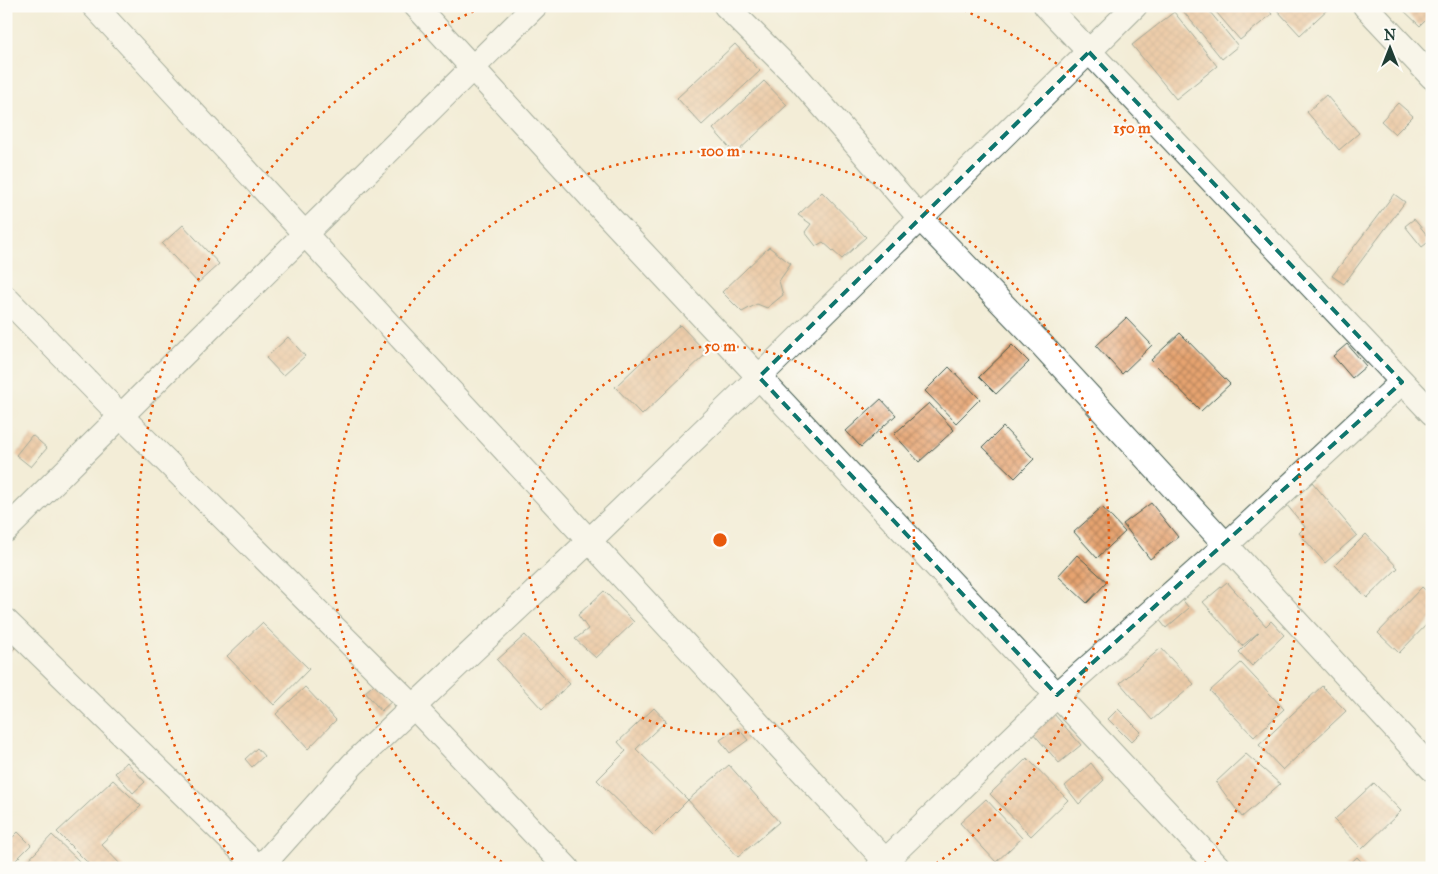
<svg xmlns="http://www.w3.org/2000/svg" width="1438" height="874" font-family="'IM FELL Great Primer',serif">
	<defs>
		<pattern id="building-cross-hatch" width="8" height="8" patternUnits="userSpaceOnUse" patternTransform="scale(1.25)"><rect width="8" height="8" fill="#e6a370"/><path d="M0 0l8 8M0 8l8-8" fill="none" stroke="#ba865d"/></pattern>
	</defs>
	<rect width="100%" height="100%" fill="#fdfcf7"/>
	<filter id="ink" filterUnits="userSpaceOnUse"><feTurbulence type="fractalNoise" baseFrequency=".02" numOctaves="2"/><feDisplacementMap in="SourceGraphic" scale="10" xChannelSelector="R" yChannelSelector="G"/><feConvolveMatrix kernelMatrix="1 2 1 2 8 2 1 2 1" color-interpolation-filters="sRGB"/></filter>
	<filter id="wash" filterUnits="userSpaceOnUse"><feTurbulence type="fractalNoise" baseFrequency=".0096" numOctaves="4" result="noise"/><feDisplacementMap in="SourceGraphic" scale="20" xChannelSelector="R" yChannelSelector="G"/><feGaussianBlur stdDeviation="1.12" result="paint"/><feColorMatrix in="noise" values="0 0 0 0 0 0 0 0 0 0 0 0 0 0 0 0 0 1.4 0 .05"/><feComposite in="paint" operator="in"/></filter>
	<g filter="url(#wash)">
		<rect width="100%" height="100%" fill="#f3edd7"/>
		<g id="blocks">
			<g fill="url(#building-cross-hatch)">
				<path d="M 1179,6 L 1205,6 L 1238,46 L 1222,59 Z"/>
				<path d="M 1211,6 L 1265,6 L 1272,14 L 1240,40 Z"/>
				<path d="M 1281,6 L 1331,6 L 1300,35 L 1277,10 Z"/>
				<path d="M 1399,6 L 1432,6 L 1432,14 L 1420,26 Z"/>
				<path d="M 1174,12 L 1217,66 L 1176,99 L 1132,45 Z"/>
				<path d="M 735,44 L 760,71 L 702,125 L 677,98 Z"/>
				<path d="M 764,81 L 787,105 L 735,154 L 713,129 Z"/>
				<path d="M 1326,95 L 1359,133 L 1339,150 L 1307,112 Z"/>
				<path d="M 1398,103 L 1413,116 L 1395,134 L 1381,121 Z"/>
				<path d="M 822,192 L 866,237 L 842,259 L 823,242 L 816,246 L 805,232 L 811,224 L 798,215 Z"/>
				<path d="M 1394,194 L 1405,202 L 1344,284 L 1332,276 Z"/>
				<path d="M 1414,219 L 1431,240 L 1422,247 L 1405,226 Z"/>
				<path d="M 183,225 L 219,264 L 198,283 L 162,244 Z"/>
				<path d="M 769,247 L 791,264 L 779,281 L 783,295 L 767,308 L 757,304 L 742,312 L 722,292 Z"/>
				<path d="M 1126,318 L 1152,345 L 1122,374 L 1096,346 Z"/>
				<path d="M 680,325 L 707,353 L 642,415 L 615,387 Z"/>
				<path d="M 1180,333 L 1230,384 L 1201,411 L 1151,360 Z"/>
				<path d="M 288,337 L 305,356 L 283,376 L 266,358 Z"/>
				<path d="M 1347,344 L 1366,366 L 1352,378 L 1333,356 Z"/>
				<path d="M 1012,345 L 1029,362 L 996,394 L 979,377 Z"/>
				<path d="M 949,367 L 980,399 L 956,423 L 925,391 Z"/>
				<path d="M 881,399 L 896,415 L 861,447 L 846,431 Z"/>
				<path d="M 929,403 L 954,430 L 919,462 L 894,434 Z"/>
				<path d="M 1003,427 L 1034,459 L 1015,478 L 983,447 Z"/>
				<path d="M 32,435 L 47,448 L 31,467 L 16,455 Z"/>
				<path d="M 1312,482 L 1357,535 L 1325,563 L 1299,533 L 1305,527 L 1286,504 Z"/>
				<path d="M 1151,503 L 1178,537 L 1150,559 L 1123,524 Z"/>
				<path d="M 1102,507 L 1125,532 L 1097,558 L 1074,532 Z"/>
				<path d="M 1366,534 L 1398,568 L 1367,598 L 1335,565 Z"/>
				<path d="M 1077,555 L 1107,582 L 1087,603 L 1058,576 Z"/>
				<path d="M 1227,582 L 1266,626 L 1271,621 L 1284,635 L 1252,666 L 1239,652 L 1259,632 L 1242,646 L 1203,602 Z"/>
				<path d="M 1422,587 L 1432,596 L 1432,619 L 1399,653 L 1378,633 Z"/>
				<path d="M 604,591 L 634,622 L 596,658 L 575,639 L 588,629 L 578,615 Z"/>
				<path d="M 1181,598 L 1189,608 L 1166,628 L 1158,618 Z"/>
				<path d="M 262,623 L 309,669 L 274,705 L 227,656 Z"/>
				<path d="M 525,635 L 570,684 L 542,709 L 497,660 Z"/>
				<path d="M 6,638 L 15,648 L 6,656 Z"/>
				<path d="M 1161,648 L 1194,684 L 1152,720 L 1120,683 Z"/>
				<path d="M 1241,663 L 1284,709 L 1254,737 L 1210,691 Z"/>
				<path d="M 377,682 L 393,700 L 381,711 L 365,692 Z"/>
				<path d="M 1322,686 L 1346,711 L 1283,770 L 1259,745 Z"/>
				<path d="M 305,687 L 336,720 L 308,749 L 276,714 Z"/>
				<path d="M 654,708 L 666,721 L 636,749 L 688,800 L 653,835 L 597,780 L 626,751 L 618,742 Z"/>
				<path d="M 1118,709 L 1141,732 L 1131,742 L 1108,719 Z"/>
				<path d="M 1054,714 L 1081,745 L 1059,763 L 1032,732 Z"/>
				<path d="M 738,728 L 748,740 L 730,753 L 720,740 Z"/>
				<path d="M 257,748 L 264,756 L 252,767 L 245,759 Z"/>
				<path d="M 1246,754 L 1280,784 L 1242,817 L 1216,782 Z"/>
				<path d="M 1027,758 L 1068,800 L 1031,836 L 990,794 Z"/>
				<path d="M 127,762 L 145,782 L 133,793 L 115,773 Z"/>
				<path d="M 1091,763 L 1104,780 L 1079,804 L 1065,786 Z"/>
				<path d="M 729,765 L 779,822 L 738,857 L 688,800 Z"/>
				<path d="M 113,780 L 141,806 L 101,844 L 124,868 L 93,868 L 57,832 Z"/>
				<path d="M 1374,783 L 1401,811 L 1362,849 L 1334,820 Z"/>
				<path d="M 986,799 L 1022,838 L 996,862 L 960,823 Z"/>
				<path d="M 18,832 L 31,845 L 8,868 L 6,868 L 6,844 Z"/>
				<path d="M 52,835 L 79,861 L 73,868 L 21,868 Z"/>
				<path d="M 1357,857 L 1367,868 L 1345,868 Z"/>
			</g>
		</g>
	</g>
	<g filter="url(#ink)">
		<use href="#blocks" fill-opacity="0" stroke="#3f574c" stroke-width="1"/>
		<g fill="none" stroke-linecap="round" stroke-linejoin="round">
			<defs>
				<g id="street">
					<path d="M 94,6 L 892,868"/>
					<path d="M 416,6 L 610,218 L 1219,868"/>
					<path d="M 726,6 L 800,80 L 920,218 L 1042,345 L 1432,769"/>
					<path d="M 1046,6 L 1432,413"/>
					<path d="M 1365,6 L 1432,77"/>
					<path d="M 6,298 L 121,416 L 413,706 L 567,868"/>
					<path d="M 6,530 L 535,6"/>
					<path d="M 6,621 L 259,868"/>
					<path d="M 260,868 L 353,764 L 589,541 L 759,377 L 1135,6"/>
					<path d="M 878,868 L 1057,695 L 1226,545 L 1402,382"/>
				</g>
			</defs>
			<use href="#street" stroke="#3f574c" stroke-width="26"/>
			<use href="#street" stroke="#fff" stroke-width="24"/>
		</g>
	</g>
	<path d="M0 0H1438V874H0ZM 1089,52 L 1402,382 L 1057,695 L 759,377 Z" fill="#f3edd7" fill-opacity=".55" fill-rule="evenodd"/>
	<path fill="none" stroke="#0f766e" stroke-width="4" stroke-dasharray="10 6" stroke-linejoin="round" d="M 1089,52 L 1402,382 L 1057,695 L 759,377 Z"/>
	<g fill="none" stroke="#e8590c" stroke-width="2.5" stroke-dasharray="2.5 5">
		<circle cx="720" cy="540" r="194"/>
		<path d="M508 866A389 389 0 1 1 932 866"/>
		<path d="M237 866A583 583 0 0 1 483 7M957 7A583 583 0 0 1 1203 866"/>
	</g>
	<circle cx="720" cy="540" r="8" fill="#e8590c" stroke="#fdfcf7" stroke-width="2.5"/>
	<g font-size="15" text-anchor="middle" font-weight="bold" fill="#e8590c" stroke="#fdfcf7" stroke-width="4.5" stroke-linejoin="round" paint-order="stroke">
		<text x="1132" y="133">150 m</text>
		<text x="720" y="156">100 m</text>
		<text x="720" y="351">50 m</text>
	</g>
	<rect width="1438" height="874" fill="none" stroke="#fdfcf7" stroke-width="25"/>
	<g transform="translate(1390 48)" stroke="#fdfcf7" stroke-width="4" paint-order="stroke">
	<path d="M0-4L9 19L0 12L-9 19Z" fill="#1f3d34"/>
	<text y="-8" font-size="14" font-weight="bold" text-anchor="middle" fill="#1f3d34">N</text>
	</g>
</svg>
